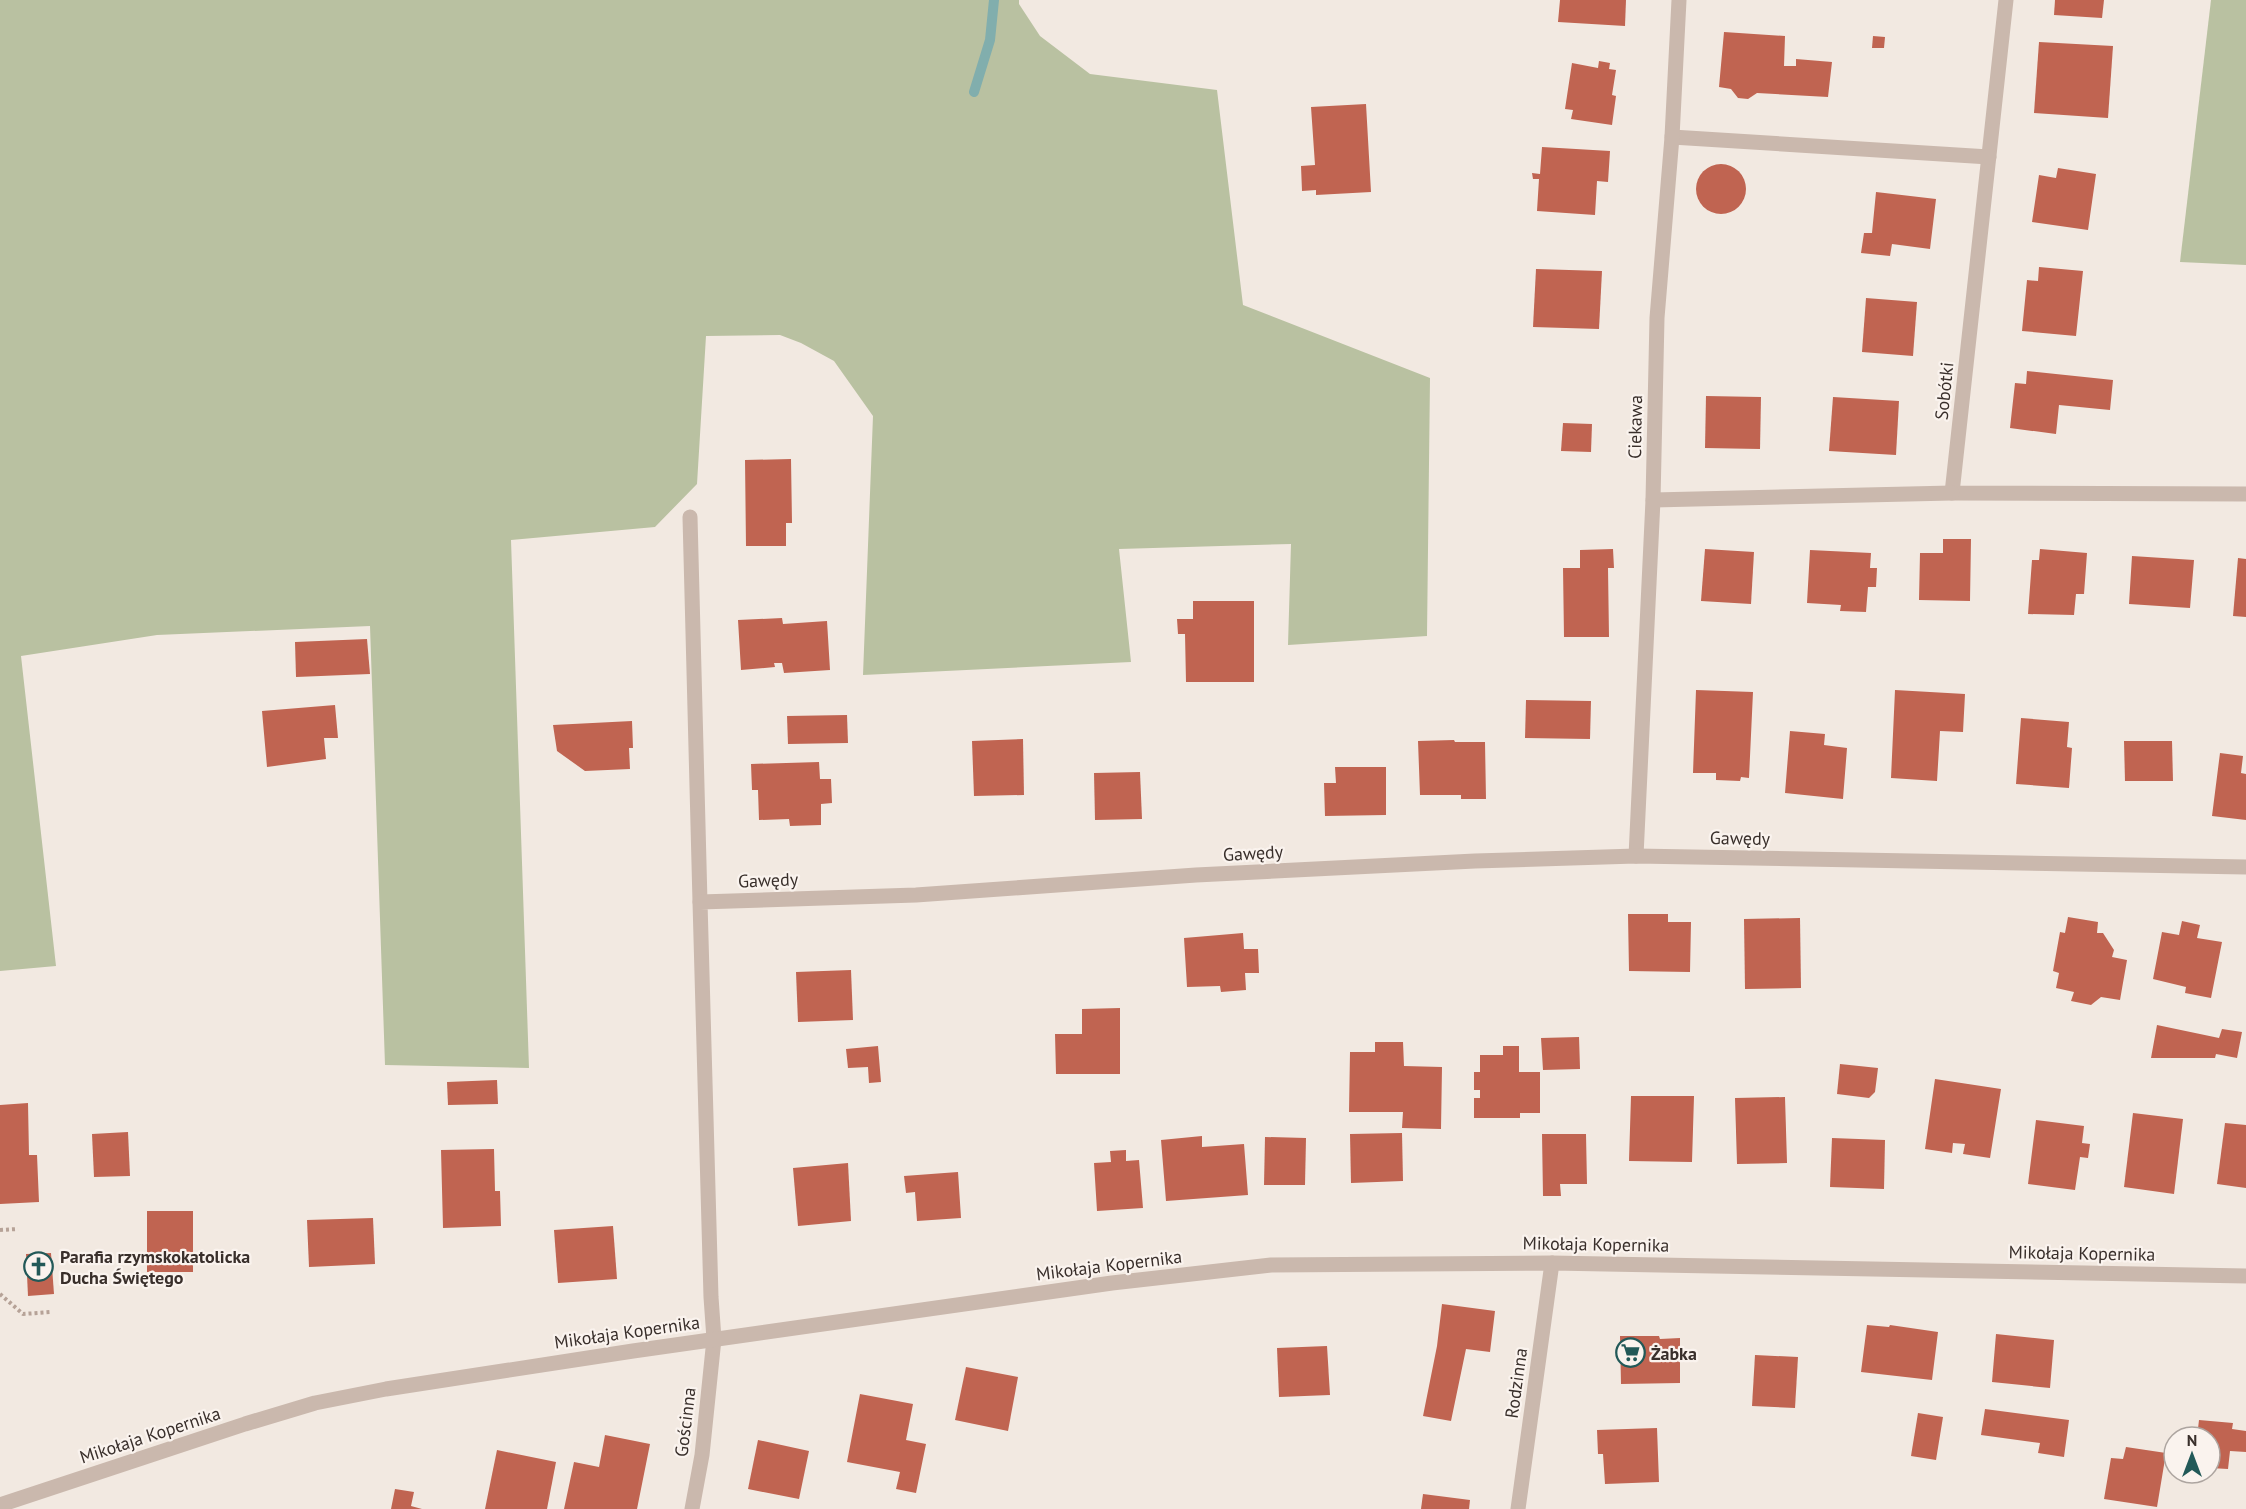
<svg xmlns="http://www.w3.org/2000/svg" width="2246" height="1509" font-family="'PT Sans',sans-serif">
	<rect width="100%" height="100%" fill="#f2e9e1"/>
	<g fill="#b9c1a1">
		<path d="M 0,0 L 1019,0 L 1019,4 L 1040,36 L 1090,74 L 1217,90 L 1243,305 L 1430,378 L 1427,636 L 1288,645 L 1291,544 L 1119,549 L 1131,662 L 863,675 L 873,416 L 834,361 L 801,343 L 780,335 L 706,336 L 697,484 L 655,527 L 511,540 L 529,1068 L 385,1065 L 370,626 L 157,635 L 21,656 L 56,966 L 0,971 Z"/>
		<path d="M 2211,0 L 2246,0 L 2246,265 L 2180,262 Z"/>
	</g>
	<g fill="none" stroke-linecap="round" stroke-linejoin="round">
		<path stroke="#81aead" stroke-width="10" d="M 974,92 L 990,40 L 994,0"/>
	</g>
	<g fill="#c06451">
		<path d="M 1560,0 L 1626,0 L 1625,26 L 1558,22 Z"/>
		<path d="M 2055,0 L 2104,0 L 2102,18 L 2054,15 Z"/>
		<path d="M 1724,32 L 1785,36 L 1784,66 L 1796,66 L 1796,59 L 1832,62 L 1828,97 L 1757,93 L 1748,99 L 1738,98 L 1731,89 L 1719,87 Z"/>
		<path d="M 1873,36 L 1885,37 L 1884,48 L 1872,48 Z"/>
		<path d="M 2039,42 L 2113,46 L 2108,118 L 2034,113 Z"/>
		<path d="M 1599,61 L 1610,63 L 1609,69 L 1616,70 L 1612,95 L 1616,96 L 1612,125 L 1571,119 L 1573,110 L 1565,109 L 1572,63 L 1598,68 Z"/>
		<path d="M 1366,104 L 1371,192 L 1316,195 L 1316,190 L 1302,191 L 1301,166 L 1315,165 L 1311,107 Z"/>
		<path d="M 1542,147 L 1610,151 L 1608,182 L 1597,181 L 1595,215 L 1537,211 L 1539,179 L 1533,179 L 1532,173 L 1540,174 Z"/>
		<circle cx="1721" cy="189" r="25"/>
		<path d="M 2058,168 L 2096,174 L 2088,230 L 2032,222 L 2039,175 L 2056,178 Z"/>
		<path d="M 1876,192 L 1936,199 L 1930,249 L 1892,244 L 1890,256 L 1861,253 L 1864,233 L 1872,233 Z"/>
		<path d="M 2039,267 L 2083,271 L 2076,336 L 2022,331 L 2027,280 L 2038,281 Z"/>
		<path d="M 1536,269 L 1602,271 L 1599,329 L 1533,327 Z"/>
		<path d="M 1866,298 L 1917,302 L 1913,356 L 1862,352 Z"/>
		<path d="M 2027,371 L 2113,380 L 2110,410 L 2059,405 L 2056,434 L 2010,428 L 2015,383 L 2026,384 Z"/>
		<path d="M 1706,396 L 1761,397 L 1760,449 L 1705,448 Z"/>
		<path d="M 1833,397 L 1899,401 L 1896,455 L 1829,451 Z"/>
		<path d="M 1563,423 L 1592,424 L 1591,452 L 1561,451 Z"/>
		<path d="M 791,459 L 792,523 L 786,523 L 786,546 L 746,546 L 745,460 Z"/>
		<path d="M 1943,539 L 1971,539 L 1970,601 L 1919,600 L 1920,553 L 1943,553 Z"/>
		<path d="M 1613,549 L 1614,568 L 1608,568 L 1609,637 L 1564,637 L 1563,568 L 1580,568 L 1580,550 Z"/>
		<path d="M 1705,549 L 1754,552 L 1751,604 L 1701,601 Z"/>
		<path d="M 2040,549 L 2087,553 L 2084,594 L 2076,594 L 2074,615 L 2028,614 L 2032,560 L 2039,560 Z"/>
		<path d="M 1810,550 L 1871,553 L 1870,568 L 1877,568 L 1876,587 L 1868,587 L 1866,612 L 1840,611 L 1841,605 L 1807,603 Z"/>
		<path d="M 2132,556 L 2194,560 L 2190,608 L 2129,604 Z"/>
		<path d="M 2238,558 L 2246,559 L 2246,617 L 2233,616 Z"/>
		<path d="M 1193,601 L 1254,601 L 1254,682 L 1186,682 L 1185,634 L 1178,634 L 1177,619 L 1193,619 Z"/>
		<path d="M 782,618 L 783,624 L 827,621 L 830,670 L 784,673 L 782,663 L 774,663 L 775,667 L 741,670 L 738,620 Z"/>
		<path d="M 367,639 L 370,674 L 296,677 L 295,642 Z"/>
		<path d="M 1696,690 L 1753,692 L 1749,778 L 1741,777 L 1740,781 L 1716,780 L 1716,773 L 1693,773 Z"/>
		<path d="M 1895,690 L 1965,694 L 1963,732 L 1940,731 L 1937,781 L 1891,778 Z"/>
		<path d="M 1526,700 L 1591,701 L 1590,739 L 1525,738 Z"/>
		<path d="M 335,705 L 338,738 L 324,738 L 326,759 L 267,767 L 262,711 Z"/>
		<path d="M 847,715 L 848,743 L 788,744 L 787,716 Z"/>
		<path d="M 2021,718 L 2069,722 L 2067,747 L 2072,748 L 2069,788 L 2016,784 Z"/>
		<path d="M 632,721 L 633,748 L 629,748 L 630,769 L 585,771 L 557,751 L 553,725 Z"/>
		<path d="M 1790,731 L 1825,734 L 1824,745 L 1847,748 L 1843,799 L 1785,793 Z"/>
		<path d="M 1023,739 L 1024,795 L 974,796 L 972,741 Z"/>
		<path d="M 1454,740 L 1455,742 L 1485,742 L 1486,799 L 1461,799 L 1461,795 L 1420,795 L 1418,741 Z"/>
		<path d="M 2124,741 L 2172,741 L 2173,781 L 2125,781 Z"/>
		<path d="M 2220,753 L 2243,756 L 2241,773 L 2246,774 L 2246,820 L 2212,816 Z"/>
		<path d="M 819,762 L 820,779 L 831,779 L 832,803 L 821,804 L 821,825 L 790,826 L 789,819 L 759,820 L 758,790 L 752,790 L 751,764 Z"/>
		<path d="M 1335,767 L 1386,767 L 1386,815 L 1325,816 L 1324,783 L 1336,783 Z"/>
		<path d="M 1140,772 L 1142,819 L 1095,820 L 1094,773 Z"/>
		<path d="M 1628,914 L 1668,914 L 1668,922 L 1691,922 L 1690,972 L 1629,971 Z"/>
		<path d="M 2068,917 L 2098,922 L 2097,933 L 2103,933 L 2114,950 L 2112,957 L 2127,960 L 2120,1000 L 2101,997 L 2091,1005 L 2071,1001 L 2074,992 L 2056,988 L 2059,973 L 2053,971 L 2060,932 L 2065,933 Z"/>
		<path d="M 1800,918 L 1801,988 L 1745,989 L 1744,919 Z"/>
		<path d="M 2182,921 L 2200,925 L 2197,938 L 2222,942 L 2211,998 L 2185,993 L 2186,987 L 2153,979 L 2162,932 L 2179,935 Z"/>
		<path d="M 1243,933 L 1244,949 L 1258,949 L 1259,973 L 1245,973 L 1246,990 L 1221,992 L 1220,986 L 1187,987 L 1184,938 Z"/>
		<path d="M 851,970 L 853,1020 L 798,1022 L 796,972 Z"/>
		<path d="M 1120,1008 L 1120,1074 L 1056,1074 L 1055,1034 L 1082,1034 L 1082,1009 Z"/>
		<path d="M 2157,1025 L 2219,1038 L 2222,1029 L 2242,1032 L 2237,1058 L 2216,1054 L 2215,1058 L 2151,1058 Z"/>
		<path d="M 1579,1037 L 1580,1069 L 1543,1070 L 1541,1038 Z"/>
		<path d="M 1375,1042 L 1403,1042 L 1404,1066 L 1442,1067 L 1441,1129 L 1402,1128 L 1403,1112 L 1349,1112 L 1350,1052 L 1375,1052 Z"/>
		<path d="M 878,1046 L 881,1082 L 869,1083 L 868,1067 L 848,1068 L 846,1049 Z"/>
		<path d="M 1503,1046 L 1519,1046 L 1519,1072 L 1540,1072 L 1540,1113 L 1520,1113 L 1520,1118 L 1474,1118 L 1474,1098 L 1480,1098 L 1480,1090 L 1474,1090 L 1474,1072 L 1480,1072 L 1480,1055 L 1503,1055 Z"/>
		<path d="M 1840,1064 L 1878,1068 L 1875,1092 L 1869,1098 L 1837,1094 Z"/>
		<path d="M 1935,1079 L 2001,1089 L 1990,1158 L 1963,1154 L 1965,1144 L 1953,1143 L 1952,1153 L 1925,1149 Z"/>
		<path d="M 497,1080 L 498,1104 L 448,1105 L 447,1082 Z"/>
		<path d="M 1631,1096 L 1694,1096 L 1692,1162 L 1629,1161 Z"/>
		<path d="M 1785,1097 L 1787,1163 L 1737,1164 L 1735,1098 Z"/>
		<path d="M 28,1103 L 29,1155 L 37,1155 L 39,1202 L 0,1204 L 0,1105 Z"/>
		<path d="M 2133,1113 L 2183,1119 L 2174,1194 L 2124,1187 Z"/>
		<path d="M 2036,1120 L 2084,1126 L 2082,1143 L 2090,1144 L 2088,1158 L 2080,1157 L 2075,1190 L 2028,1184 Z"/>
		<path d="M 2225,1123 L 2246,1125 L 2246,1188 L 2217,1184 Z"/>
		<path d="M 128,1132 L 130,1176 L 94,1177 L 92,1134 Z"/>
		<path d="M 1402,1133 L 1403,1181 L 1351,1183 L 1350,1134 Z"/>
		<path d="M 1542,1134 L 1586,1134 L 1587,1184 L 1560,1184 L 1561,1196 L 1543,1196 Z"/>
		<path d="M 1202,1136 L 1202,1147 L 1244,1144 L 1248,1195 L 1166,1201 L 1161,1140 Z"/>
		<path d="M 1265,1137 L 1306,1138 L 1305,1185 L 1264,1185 Z"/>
		<path d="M 1832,1138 L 1885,1140 L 1884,1189 L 1830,1187 Z"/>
		<path d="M 494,1149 L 495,1191 L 500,1191 L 501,1226 L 443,1228 L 441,1150 Z"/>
		<path d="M 1126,1150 L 1126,1161 L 1139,1160 L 1143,1208 L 1097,1211 L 1094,1163 L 1111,1162 L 1110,1151 Z"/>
		<path d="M 848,1163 L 851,1221 L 798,1226 L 793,1168 Z"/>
		<path d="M 958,1172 L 961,1218 L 917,1221 L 915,1192 L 906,1193 L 904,1176 Z"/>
		<rect x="147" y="1211" width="46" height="61"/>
		<path d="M 373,1218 L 375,1264 L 309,1267 L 307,1220 Z"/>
		<path d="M 613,1226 L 617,1279 L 558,1283 L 554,1230 Z"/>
		<path d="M 51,1253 L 54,1294 L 28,1296 L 26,1254 Z"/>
		<path d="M 1442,1304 L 1495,1311 L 1490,1352 L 1466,1349 L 1451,1421 L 1423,1416 L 1437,1346 Z"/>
		<path d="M 1867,1325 L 1889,1327 L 1890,1325 L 1938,1332 L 1932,1380 L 1861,1372 Z"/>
		<path d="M 1996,1334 L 2054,1340 L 2050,1388 L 1992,1382 Z"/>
		<path d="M 1620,1336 L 1659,1336 L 1660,1339 L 1680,1338 L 1680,1383 L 1621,1384 Z"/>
		<path d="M 1327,1346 L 1330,1395 L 1279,1397 L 1277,1348 Z"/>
		<path d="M 1755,1355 L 1798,1357 L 1795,1408 L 1752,1406 Z"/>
		<path d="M 966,1367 L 1018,1377 L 1008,1431 L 955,1420 Z"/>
		<path d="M 860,1394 L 913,1404 L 906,1440 L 926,1444 L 916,1493 L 896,1489 L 900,1472 L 847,1462 Z"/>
		<path d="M 1985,1409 L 2069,1420 L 2064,1457 L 2038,1453 L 2040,1443 L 1981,1435 Z"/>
		<path d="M 1918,1413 L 1943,1417 L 1936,1460 L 1911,1456 Z"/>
		<path d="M 2199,1420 L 2233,1423 L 2232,1429 L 2246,1431 L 2246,1452 L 2230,1451 L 2228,1469 L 2210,1468 L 2210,1437 L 2197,1437 Z"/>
		<path d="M 1657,1428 L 1659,1482 L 1605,1484 L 1603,1454 L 1598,1454 L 1597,1430 Z"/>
		<path d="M 605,1435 L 650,1444 L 637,1509 L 564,1509 L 574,1462 L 599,1467 Z"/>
		<path d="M 758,1440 L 809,1451 L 799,1499 L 748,1489 Z"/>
		<path d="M 2126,1447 L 2166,1453 L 2157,1507 L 2104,1499 L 2111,1458 L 2123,1459 Z"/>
		<path d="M 497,1450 L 556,1462 L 547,1509 L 485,1509 Z"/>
		<path d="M 395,1489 L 414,1492 L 411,1506 L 422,1509 L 391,1509 Z"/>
		<path d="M 1423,1494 L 1470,1500 L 1469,1509 L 1421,1509 Z"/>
	</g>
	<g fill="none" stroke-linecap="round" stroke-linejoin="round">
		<g stroke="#b6a297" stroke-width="4" stroke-dasharray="3 3" stroke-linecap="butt">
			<path d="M 0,1230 L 18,1229"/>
			<path d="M 0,1294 L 23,1314 L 51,1312"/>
		</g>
		<g stroke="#cab8ad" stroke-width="15">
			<path d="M 2006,0 L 1952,493 L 2246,494"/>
			<path d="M 1672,137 L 1989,157"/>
			<path d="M 1653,500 L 1952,493"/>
			<path d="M 690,517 L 700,902"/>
			<path d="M 1636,856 L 1653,500 L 1657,318 L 1672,137 L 1679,0"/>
			<path d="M 692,1509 L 702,1455 L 714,1339 L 711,1297 L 700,902 L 916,895 L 1196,875 L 1475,861 L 1636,856 L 2246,867"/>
			<path d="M 1518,1509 L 1552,1263"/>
		</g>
		<path stroke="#cab8ad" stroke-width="15" d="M 0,1505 L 245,1424 L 315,1403 L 386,1389 L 633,1351 L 1112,1283 L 1271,1265 L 1552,1263 L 2246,1276"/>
	</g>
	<defs>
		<symbol id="church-ring" viewBox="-11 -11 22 22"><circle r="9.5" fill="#faf3ee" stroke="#225958" stroke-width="1.5"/><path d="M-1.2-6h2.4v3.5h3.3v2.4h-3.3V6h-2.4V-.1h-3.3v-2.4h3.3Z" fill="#225958"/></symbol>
		<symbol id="supermarket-ring" viewBox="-11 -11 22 22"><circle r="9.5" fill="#faf3ee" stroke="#225958" stroke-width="1.5"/><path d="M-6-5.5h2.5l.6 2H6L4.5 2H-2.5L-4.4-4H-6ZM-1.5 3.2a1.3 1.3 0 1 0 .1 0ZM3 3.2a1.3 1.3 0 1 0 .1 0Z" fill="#225958"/></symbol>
	</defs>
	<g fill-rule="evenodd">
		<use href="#church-ring" x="22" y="1250" width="33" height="33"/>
		<use href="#supermarket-ring" x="1614" y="1336" width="33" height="33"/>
	</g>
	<g text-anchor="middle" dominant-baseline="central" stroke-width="4.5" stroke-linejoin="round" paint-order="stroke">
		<g font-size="18" fill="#392f2b" stroke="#faf3ee">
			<text transform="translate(1944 391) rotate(-84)">Sobótki</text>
			<text transform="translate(1635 427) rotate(-89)">Ciekawa</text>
			<text transform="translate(1740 838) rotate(1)">Gawędy</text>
			<text transform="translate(1253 853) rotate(-3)">Gawędy</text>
			<text transform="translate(768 880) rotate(-2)">Gawędy</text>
			<text transform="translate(1596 1244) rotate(1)">Mikołaja Kopernika</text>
			<text transform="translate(2082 1253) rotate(1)">Mikołaja Kopernika</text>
			<text transform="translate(1109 1265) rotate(-7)">Mikołaja Kopernika</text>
			<text transform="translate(627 1332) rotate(-8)">Mikołaja Kopernika</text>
			<text transform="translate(1516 1383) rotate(-82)">Rodzinna</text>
			<text transform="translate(685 1422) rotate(-83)">Gościnna</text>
			<text transform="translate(150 1435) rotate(-18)">Mikołaja Kopernika</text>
		</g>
		<g font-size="18" font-weight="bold" fill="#392f2b" stroke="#faf3ee" text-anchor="start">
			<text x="60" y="1256">Parafia rzymskokatolicka<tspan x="60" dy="21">Ducha Świętego</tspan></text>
			<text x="1651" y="1353">Żabka</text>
		</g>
	</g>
	<g transform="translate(2192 1455)"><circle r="28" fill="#faf3ee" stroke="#ada5a0" stroke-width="1.5"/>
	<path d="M0-4.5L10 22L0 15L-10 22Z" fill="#225958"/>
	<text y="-9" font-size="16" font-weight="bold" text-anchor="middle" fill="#392f2b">N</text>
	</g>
</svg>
